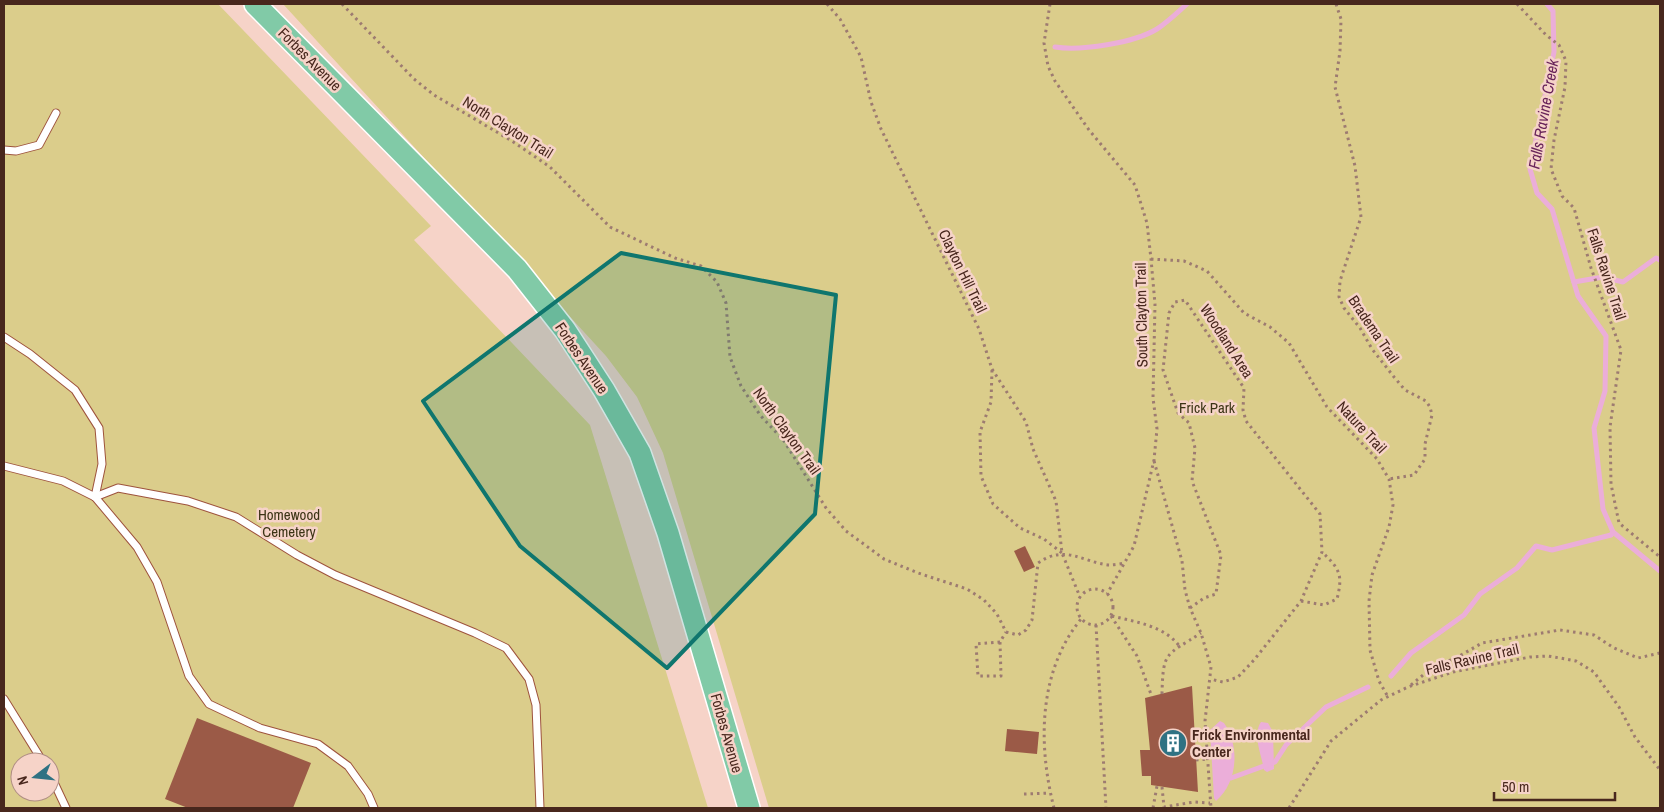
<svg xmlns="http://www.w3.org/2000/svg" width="1664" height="812" font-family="'Archivo Narrow',sans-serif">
	<rect width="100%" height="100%" fill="#f6d3c8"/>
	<g fill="#dbcd8b" fill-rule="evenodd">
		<path d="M 4,4 L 218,4 L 431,226 L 414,240 L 590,425 L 708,808 L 4,808 ZM 20,762 L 50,762 L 50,792 L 20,792 Z"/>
		<path d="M 283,4 L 1660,4 L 1660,808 L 769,808 L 663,453 L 637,397 L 606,356 Z"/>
	</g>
	<g fill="#ebaed9">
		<path d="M 1220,721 L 1224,723 C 1240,746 1238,782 1216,801 L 1214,798 L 1210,730 Z"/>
		<path d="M 1261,722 L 1268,723 L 1273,732 L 1274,769 L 1267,772 L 1264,770 C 1262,756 1252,735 1261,722 Z"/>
	</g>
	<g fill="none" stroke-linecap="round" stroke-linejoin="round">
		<g stroke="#ebaed9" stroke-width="5">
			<path d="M 1547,4 L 1553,11 L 1554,52 L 1530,169 L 1537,193 L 1552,209 L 1578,296 L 1606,336 L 1605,391 L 1594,428 L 1603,509 L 1613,532 L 1660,571"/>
			<path d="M 1055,47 C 1081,51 1134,43 1157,29 C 1168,22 1178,12 1187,4"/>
			<path d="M 1574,282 L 1603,277 L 1623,282 L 1656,258 L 1660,260"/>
			<path d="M 1391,676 L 1411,653 L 1464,615 L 1480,594 L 1517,568 L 1536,546 L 1552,550 L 1611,535 L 1613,532"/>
			<path d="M 1231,778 L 1275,762 L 1286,745 L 1326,707 L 1368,687"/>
		</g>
	</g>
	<g fill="#9b5a47">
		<path d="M 1025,546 L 1035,567 L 1024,572 L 1014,551 Z"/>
		<path d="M 1192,686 L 1198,792 L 1151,785 L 1151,776 L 1142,776 L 1140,750 L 1150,750 L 1145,698 Z"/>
		<path d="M 197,718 L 311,763 L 293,808 L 188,808 L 165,799 Z"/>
		<path d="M 1007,729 L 1039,732 L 1037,754 L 1005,751 Z"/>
	</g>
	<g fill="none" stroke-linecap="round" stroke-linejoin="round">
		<defs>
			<g id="service">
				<path d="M 4,150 L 16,151 L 39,145 L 56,113"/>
				<path d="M 4,337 L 30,354 L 75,390 L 99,428 L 102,464 L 95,497"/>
				<path d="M 4,466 L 63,481 L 95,497 L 137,547 L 157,582 L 189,676 L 209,704 L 260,728 L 318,744 L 348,766 L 368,794 L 374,808"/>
				<path d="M 95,497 L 118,488 L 188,501 L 236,517 L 297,555 L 335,575 L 475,633 L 506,648 L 529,679 L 536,705 L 540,808"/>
				<path d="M 4,699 L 43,762"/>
				<path d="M 50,774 L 66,808"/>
			</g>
			<path id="primary" d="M 255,4 L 517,269 L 565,330 L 604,390 L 640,453 L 668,533 L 749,808"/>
		</defs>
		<use href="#service" stroke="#9e533d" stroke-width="9"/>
		<use href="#primary" stroke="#fff" stroke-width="24"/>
		<g stroke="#9d7b71" stroke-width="3" stroke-dasharray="2.5 4" stroke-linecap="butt">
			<path d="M 342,4 L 414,79 L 434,95 L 512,141 L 550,167 L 610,227 L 675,258 L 701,266 L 717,282 L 726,303 L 730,357 L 741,386 L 760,415 L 784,441 L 826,508 L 846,531 L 884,559 L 918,573 L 967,589 L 984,600 L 997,614 L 1006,632"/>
			<path d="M 827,4 L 840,19 L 861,57 L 871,102 L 881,129 L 979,329 L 992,369 L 1026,422 L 1033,449 L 1056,501 L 1062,553 L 1080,597"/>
			<path d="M 1050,4 L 1044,43 L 1048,66 L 1055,81 L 1089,130 L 1135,185 L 1147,223 L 1151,259 L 1155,304 L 1153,398 L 1157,429 L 1154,460 L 1134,546 L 1107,594"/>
			<path d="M 1336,4 L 1341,19 L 1340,51 L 1335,87 L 1355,166 L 1361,217 L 1340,281 L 1339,297 L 1344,308 L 1360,328 L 1372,349 L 1394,377 L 1405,390 L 1426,401 L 1430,407 L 1432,415 L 1425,444 L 1425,459 L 1414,475 L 1389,479"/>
			<path d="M 1517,4 L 1546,35 L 1559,45 L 1566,61 L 1565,87 L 1554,140 L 1551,169 L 1562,196 L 1574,208 L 1591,268 L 1621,350 L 1610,427 L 1611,484 L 1619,523 L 1660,557"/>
			<path d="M 1151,259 L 1184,261 L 1207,271 L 1244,313 L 1270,327 L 1289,343 L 1327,407 L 1377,459 L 1389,479 L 1393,505 L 1389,527 L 1372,575 L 1369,601 L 1370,650 L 1379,681 L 1388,697"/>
			<path d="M 992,370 L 991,402 L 980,432 L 981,476 L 993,504 L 1020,528 L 1044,539 L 1062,553"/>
			<path d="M 1154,461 L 1182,561 L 1185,590 L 1190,608 L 1201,633 L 1211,667 L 1205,721 L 1211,808"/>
			<circle cx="1095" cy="607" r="18"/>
			<path d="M 1301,601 L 1324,605 L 1337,599 C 1343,575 1340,569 1322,552"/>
			<path d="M 1190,608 L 1204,598 L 1216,594 L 1221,555 L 1192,481 L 1195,448 L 1189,423 L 1178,413 L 1163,370 L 1169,313 L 1175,302 L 1185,300 L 1244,388 L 1243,410 L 1246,421 L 1320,514 L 1322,552 L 1301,601 L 1254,660 L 1238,677 L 1223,682 L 1210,679"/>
			<path d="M 1111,616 L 1137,656 L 1152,697"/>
			<path d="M 1112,616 C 1136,622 1165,626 1180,647"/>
			<path d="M 1096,625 L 1106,808"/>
			<path d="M 1006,632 L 1018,635 L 1026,630 L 1032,620 L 1038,563 C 1065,544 1082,562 1109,565 C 1114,565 1120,564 1125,563"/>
			<path d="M 1000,642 L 976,644 L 978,676 L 1001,676 L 1000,642 L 1006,632"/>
			<path d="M 1411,685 L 1434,666 L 1456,658 L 1482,643 L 1560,630 L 1594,635 L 1614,648 L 1638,658 L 1660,653"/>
			<path d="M 1162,694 C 1163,650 1166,656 1201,633"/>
			<path d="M 1196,760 L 1207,759"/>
			<path d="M 1162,787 L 1164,807 L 1194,802 L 1210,803"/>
			<path d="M 1024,794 L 1050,793"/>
			<path d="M 1054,808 C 1038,745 1038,672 1081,619"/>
			<path d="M 1153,808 L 1157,786"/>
			<path d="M 1289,808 L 1331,741 L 1381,700 L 1408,687 L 1453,672 L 1530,657 L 1548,656 L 1566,659 L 1576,661 L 1594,672 L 1619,707 L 1635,737 L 1660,770"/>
		</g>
		<use href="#service" stroke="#fff" stroke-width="7"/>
		<use href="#primary" stroke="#81caa7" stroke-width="21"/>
	</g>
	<path fill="#0f766e" fill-opacity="0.2" stroke="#0f766e" stroke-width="4" stroke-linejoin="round" d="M 621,253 L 836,295 L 815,514 L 667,668 L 520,546 L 423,401 Z"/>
	<defs>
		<symbol id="building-disc" viewBox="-11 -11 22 22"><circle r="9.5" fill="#2f7283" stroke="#f6d3c8"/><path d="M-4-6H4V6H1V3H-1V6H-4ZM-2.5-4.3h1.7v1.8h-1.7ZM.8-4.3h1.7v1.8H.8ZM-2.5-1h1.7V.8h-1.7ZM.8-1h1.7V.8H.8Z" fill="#fff"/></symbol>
	</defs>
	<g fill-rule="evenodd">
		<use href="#building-disc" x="1157" y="727" width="32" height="32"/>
	</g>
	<g text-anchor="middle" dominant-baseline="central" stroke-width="5" stroke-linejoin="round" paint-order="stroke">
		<g font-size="15" fill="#48271d" stroke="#f6d3c8">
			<text transform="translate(310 59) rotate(45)">Forbes Avenue</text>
			<text transform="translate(508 127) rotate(32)">North Clayton Trail</text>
			<text transform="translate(963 271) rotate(64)">Clayton Hill Trail</text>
			<text transform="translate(1607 274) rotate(72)">Falls Ravine Trail</text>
			<text transform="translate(1141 315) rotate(-91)">South Clayton Trail</text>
			<text transform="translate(1374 329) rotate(56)">Bradema Trail</text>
			<text transform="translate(1227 341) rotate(57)">Woodland Area</text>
			<text transform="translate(582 358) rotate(56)">Forbes Avenue</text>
			<text transform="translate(1362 427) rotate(47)">Nature Trail</text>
			<text transform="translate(787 431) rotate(54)">North Clayton Trail</text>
			<text transform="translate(1472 659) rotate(-13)">Falls Ravine Trail</text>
			<text transform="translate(727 733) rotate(74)">Forbes Avenue</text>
		</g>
		<g font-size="15" fill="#3b3415" stroke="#f6d3c8">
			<text x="1207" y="407">Frick Park</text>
			<text x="289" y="514">Homewood<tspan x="289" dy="17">Cemetery</tspan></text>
		</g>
		<g font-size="15" font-weight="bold" fill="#48271d" stroke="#f6d3c8" text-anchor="start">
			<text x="1192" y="734">Frick Environmental<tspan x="1192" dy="17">Center</tspan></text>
		</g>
		<g font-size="16" font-style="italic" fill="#69245a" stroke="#f6d3c8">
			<text transform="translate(1543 114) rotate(-80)">Falls Ravine Creek</text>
		</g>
	</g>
	<rect width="1664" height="812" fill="none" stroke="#48271d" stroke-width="10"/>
	<g transform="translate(35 777) rotate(254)"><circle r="24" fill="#f6d3c8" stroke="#b08e84"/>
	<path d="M0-4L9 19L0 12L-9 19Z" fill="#2f7283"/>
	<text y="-8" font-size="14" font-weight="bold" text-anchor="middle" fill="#48271d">N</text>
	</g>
	<path d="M1494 792v8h121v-8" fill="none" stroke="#48271d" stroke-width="2.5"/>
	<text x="1502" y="792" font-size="15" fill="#48271d" stroke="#f6d3c8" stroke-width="4" paint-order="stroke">50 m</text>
</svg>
